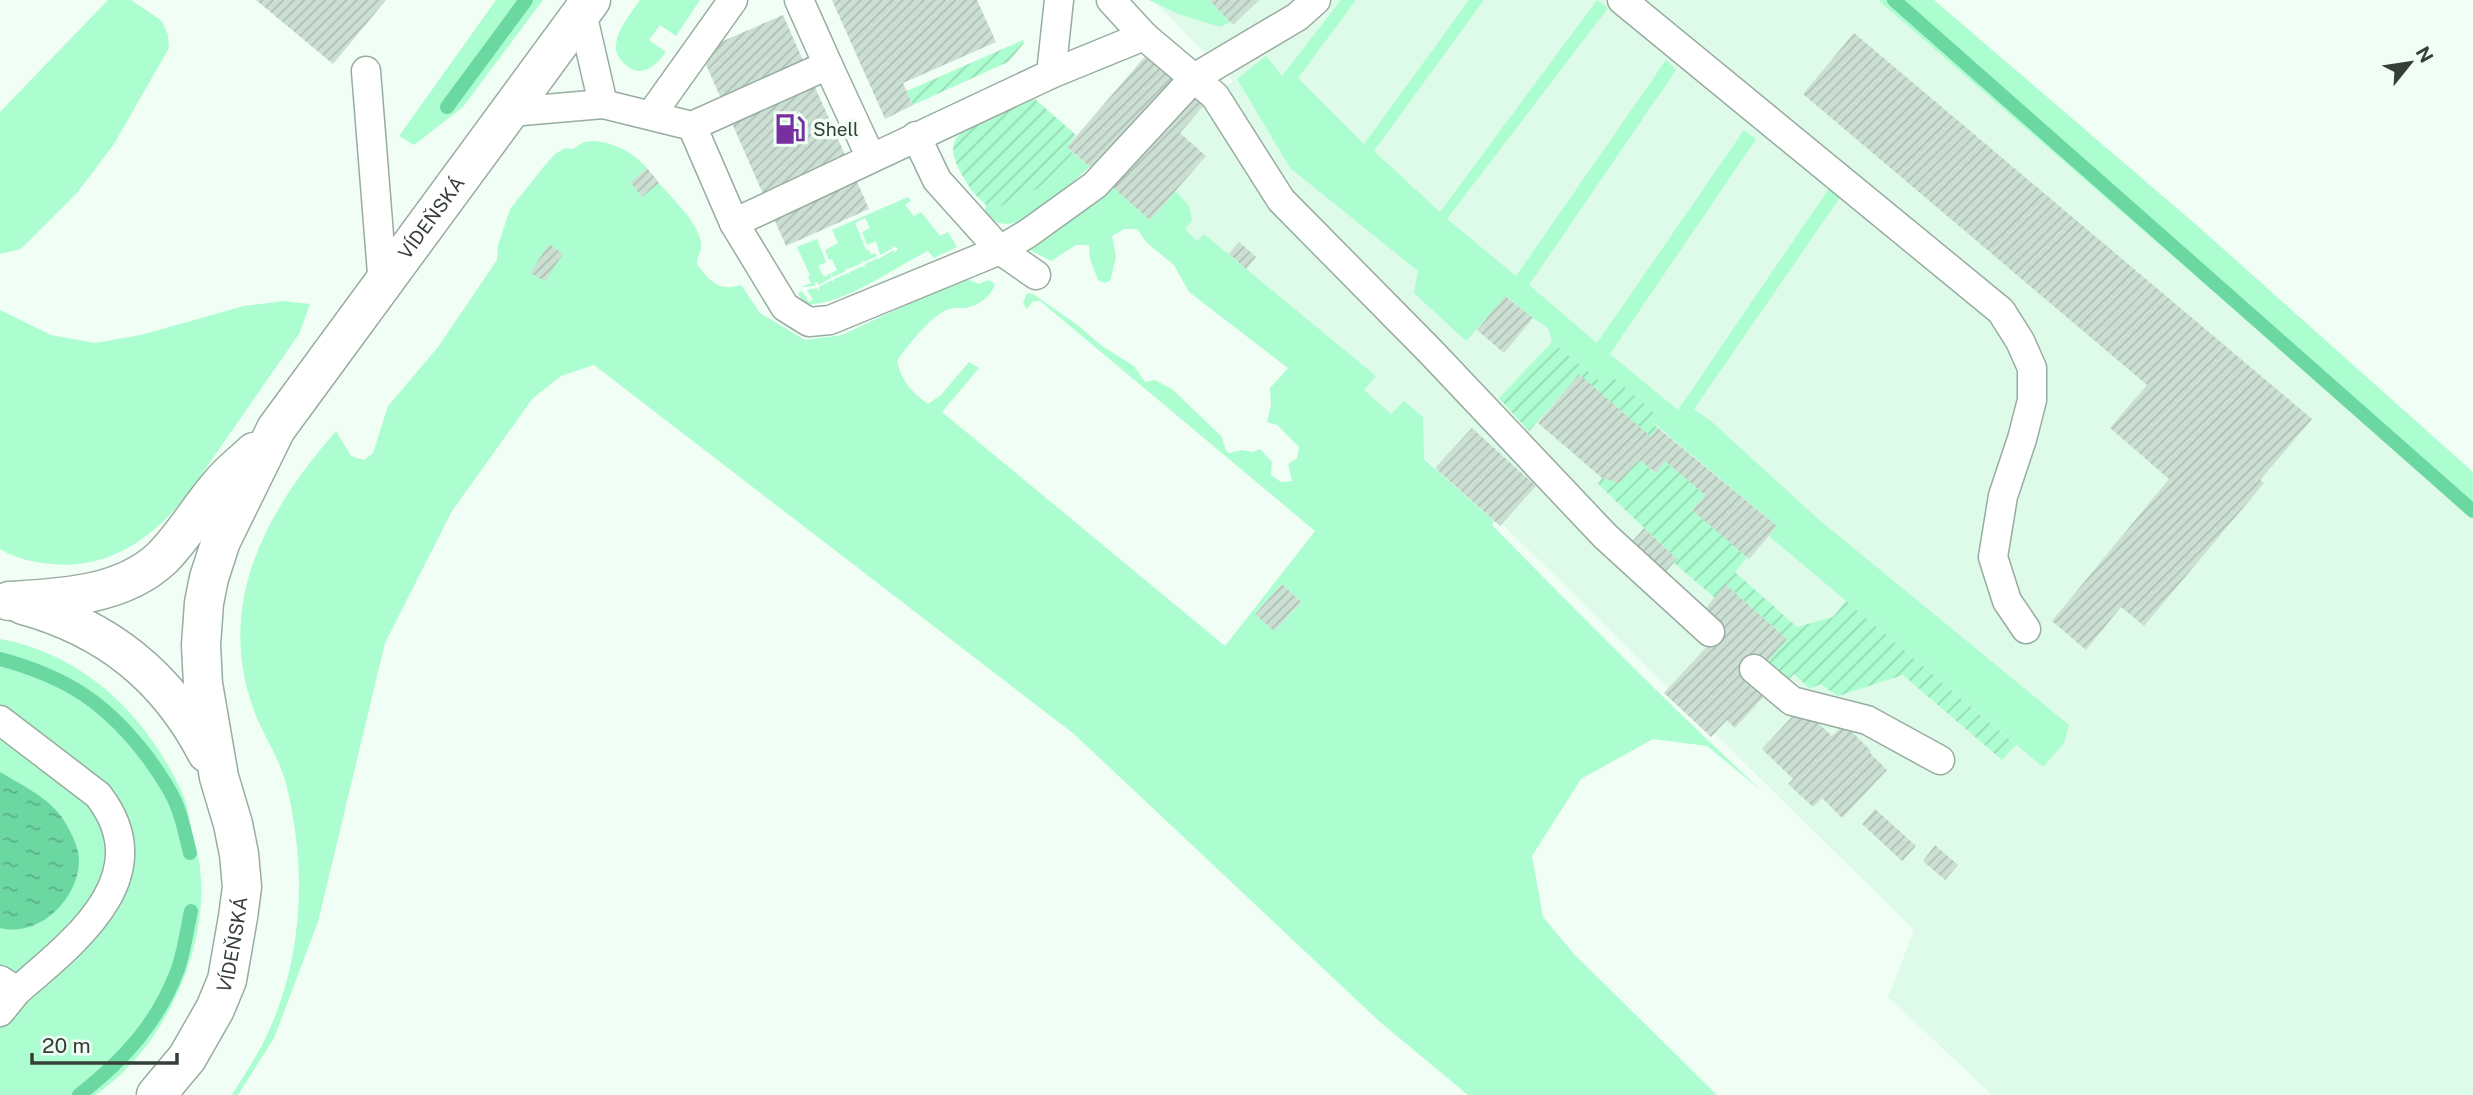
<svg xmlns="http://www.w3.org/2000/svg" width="2473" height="1095" font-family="'Public Sans',sans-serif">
	<defs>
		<pattern id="garden-furrows" width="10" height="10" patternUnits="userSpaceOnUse" patternTransform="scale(1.75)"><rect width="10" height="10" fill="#acfdd0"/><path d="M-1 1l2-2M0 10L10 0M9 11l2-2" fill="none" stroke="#95dab3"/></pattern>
		<pattern id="water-ripples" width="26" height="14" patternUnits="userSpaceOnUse" patternTransform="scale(1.75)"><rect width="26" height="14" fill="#6bd7a1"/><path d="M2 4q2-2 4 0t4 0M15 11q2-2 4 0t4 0" fill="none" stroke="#59b084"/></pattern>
		<pattern id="building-hatch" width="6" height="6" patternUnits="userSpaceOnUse" patternTransform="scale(1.75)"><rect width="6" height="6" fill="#cbdfd3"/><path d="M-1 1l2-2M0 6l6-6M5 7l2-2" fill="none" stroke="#afc0b6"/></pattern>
	</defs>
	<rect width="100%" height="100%" fill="#f1fef6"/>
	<path fill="#defbea" d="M 1153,0 L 1878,0 L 2473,517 L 2473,1095 L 1992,1095 L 1888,997 L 1914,930 L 1496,518 L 1106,191 L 1233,81 Z"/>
	<g fill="#acfdd0" fill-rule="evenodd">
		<path d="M 108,0 L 131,0 L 162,21 L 168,35 L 169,48 L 114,144 L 77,193 L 21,249 L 0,254 L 0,112 Z"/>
		<path d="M 496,0 L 543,0 L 463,107 L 414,145 L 399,136 Z"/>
		<path d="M 640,0 L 700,0 L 676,36 L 660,25 L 649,40 L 666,52 C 660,60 651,71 639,71 C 627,70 614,56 616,44 C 618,28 631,13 640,0 Z"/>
		<path d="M 1149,0 L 1209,0 L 1230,22 L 1221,27 L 1178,14 Z"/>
		<path d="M 1341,0 L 1356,0 L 1298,78 L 1364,144 L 1469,0 L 1484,0 L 1374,151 L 1440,212 L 1597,0 L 1608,8 L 1447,219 L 1516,276 L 1666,60 L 1676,70 L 1529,285 L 1597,343 L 1744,130 L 1756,139 L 1610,354 L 1678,410 L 1830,187 L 1841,196 L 1694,409 L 1712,422 L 1817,518 L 2069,725 L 2064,743 L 2043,767 L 1769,536 L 1777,526 L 1649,419 L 1654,412 L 1614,379 L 1606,386 L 1552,342 L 1548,328 L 1533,318 L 1506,296 L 1466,341 L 1414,293 L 1418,271 L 1290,168 L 1237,79 L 1266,56 L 1282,76 Z"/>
		<path d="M 1878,0 L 1934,0 L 2201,229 L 2473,472 L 2473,517 Z"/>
		<path d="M 594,141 C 617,144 631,151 647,168 L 630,182 L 659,183 C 671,197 704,228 701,248 C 700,253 697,257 697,264 C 709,281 719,292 741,285 L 760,313 L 805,340 L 842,335 L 964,278 L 979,284 L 988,280 L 995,284 C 993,293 982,303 973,306 C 961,311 954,304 941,313 C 926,323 907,346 897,361 C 901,381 912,392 928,404 L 941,395 L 969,362 L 979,368 L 942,412 L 1225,646 L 1315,531 L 1040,301 L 1033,301 L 1027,309 L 1023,304 L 1027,293 L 1033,294 L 1076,324 L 1102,346 L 1134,366 L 1145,382 L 1155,380 L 1172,389 L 1222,437 L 1226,451 L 1229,453 L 1242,450 L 1253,452 L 1260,449 L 1272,462 L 1271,475 L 1281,482 L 1292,481 L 1288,464 L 1297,458 L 1299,447 L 1277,425 L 1267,422 L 1271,405 L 1270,388 L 1288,368 L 1189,292 L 1174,265 L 1147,243 L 1137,229 L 1124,229 L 1112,236 L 1116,257 L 1110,281 L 1104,283 L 1098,280 L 1090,259 L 1089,245 L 1076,245 L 1051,261 L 1028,249 L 1057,226 L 1099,201 L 1108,183 L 1150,220 L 1176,191 L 1189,206 L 1192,220 L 1185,229 L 1197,241 L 1204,234 L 1376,376 L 1364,390 L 1391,414 L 1404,401 L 1423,417 L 1424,459 L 1494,521 L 1492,525 C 1581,615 1669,705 1762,791 L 1707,746 L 1653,739 L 1581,779 L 1532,856 L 1543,917 L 1574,954 L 1717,1095 L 1468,1095 L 1380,1022 L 1074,734 L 594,365 L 561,376 L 533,398 L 452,511 L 385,643 L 318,922 L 274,1038 L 238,1095 L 232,1095 C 242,1079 253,1062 262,1045 C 304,964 308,867 285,780 C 277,753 259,729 251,702 C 217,597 269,508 336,431 L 351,456 L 364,460 L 373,453 L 388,406 L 438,347 L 497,260 L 498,245 L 510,209 L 545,165 L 555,154 L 565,148 L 573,149 L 584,142 ZM 1282,584 L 1301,602 L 1274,631 L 1255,613 Z"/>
		<path d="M 1073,153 L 1090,167 C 1071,183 1036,216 1014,223 C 1002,226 992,222 984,214 L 1041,187 Z"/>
		<path d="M 908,197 L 911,201 L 905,205 L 914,216 L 921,212 L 940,236 L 948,232 L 957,247 L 934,258 L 928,251 C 900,264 833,312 803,303 L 798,293 L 802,291 L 809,302 L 813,300 L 807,290 L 817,288 L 819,291 L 819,287 L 832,280 L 834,283 L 834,279 L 848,273 L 850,275 L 850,272 L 863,266 L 864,268 L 865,264 L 878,258 L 880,260 L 880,258 L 894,250 L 895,253 L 898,248 L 892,246 L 893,248 L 880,255 L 876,241 L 867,245 L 862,232 L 870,228 L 865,218 L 855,223 L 866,250 L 869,250 L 871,255 L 875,253 L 877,256 L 864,262 L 861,260 L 862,263 L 848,269 L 845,268 L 846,271 L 833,277 L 831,274 L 831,278 L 819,285 L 817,282 L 814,283 L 816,286 L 801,287 L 811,283 L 808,277 L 810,275 L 797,247 L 817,239 L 826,262 L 818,266 L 824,277 L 837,270 L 832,259 L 829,260 L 825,250 L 838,243 L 832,230 Z"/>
		<path d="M 283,301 L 310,304 L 299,334 L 190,491 C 156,536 110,570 52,564 C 32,562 17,559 0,549 L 0,310 L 51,335 L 95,343 L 141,335 L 244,306 Z"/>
		<path d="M 0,639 C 85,654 149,718 183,795 C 189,808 189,823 193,837 C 195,847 199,857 200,868 C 210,949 163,1050 95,1095 L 0,1095 Z"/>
	</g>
	<g fill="url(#garden-furrows)">
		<path d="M 1023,40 L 1024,43 L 1008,62 L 913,105 L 907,91 Z"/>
		<path d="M 1035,99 L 1076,135 L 1067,147 L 1073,153 L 1041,187 L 984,214 L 986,205 C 975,196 969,187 962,175 C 957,165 951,155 954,143 C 960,124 1016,104 1035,99 Z"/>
		<path d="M 1552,342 L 1606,386 L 1614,378 L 1654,412 L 1649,419 L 1658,428 L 1651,437 L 1579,375 L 1529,431 L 1499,398 Z"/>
		<path d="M 1639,460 L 1655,473 L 1665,461 L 1705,495 L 1692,510 L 1747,557 L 1735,572 L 1797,627 L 1833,617 L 1846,601 L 2016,745 L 2002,760 L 1903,675 L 1838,696 L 1820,684 L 1810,689 L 1794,674 L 1787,681 L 1766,663 L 1787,639 L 1726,585 L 1715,598 L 1674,563 L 1677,559 L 1598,484 L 1602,478 L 1619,483 Z"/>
	</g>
	<path fill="url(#water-ripples)" d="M 0,772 C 20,784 47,797 61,816 C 69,828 79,846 79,860 C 79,899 39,938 0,928 Z"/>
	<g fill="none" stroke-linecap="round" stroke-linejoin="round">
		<g stroke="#6bd7a1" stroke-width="14">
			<path d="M 1894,0 L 2473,511"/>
			<path d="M 447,107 L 526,0"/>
			<path d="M 0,659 C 67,677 107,703 149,759 C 159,773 171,790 177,806 C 183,821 186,837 190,853"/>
			<path d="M 79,1095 C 123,1061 158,1023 178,969 C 184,951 187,930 191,911"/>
		</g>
	</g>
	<g fill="url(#building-hatch)">
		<path d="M 256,0 L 386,0 L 333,64 Z"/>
		<path d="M 832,0 L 977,0 L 996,42 L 903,83 L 913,105 L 885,119 Z"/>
		<path d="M 1209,0 L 1259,0 L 1233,25 Z"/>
		<path d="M 783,15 L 869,209 L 786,246 L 700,51 Z"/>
		<path d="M 1854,33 L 2312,419 L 2260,480 L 2264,483 L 2144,626 L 2121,607 L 2086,650 L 2052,621 L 2169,479 L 2110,428 L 2147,385 L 1803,94 Z"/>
		<path d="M 1148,53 L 1206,103 L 1180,133 L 1206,156 L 1150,220 L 1067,147 Z"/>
		<path d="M 647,168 L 659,183 L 642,197 L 630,182 Z"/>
		<path d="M 1239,242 L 1256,257 L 1246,269 L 1229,254 Z"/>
		<path d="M 549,244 L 563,254 L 545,281 L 530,273 Z"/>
		<path d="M 1505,296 L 1533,318 L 1504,353 L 1477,330 Z"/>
		<path d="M 1579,374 L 1651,437 L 1658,428 L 1777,526 L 1749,559 L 1692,510 L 1705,495 L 1665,461 L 1656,473 L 1639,460 L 1619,483 L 1602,478 L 1538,423 Z"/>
		<path d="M 1472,428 L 1536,486 L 1500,526 L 1435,468 Z"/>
		<path d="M 1644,528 L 1677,559 L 1663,575 L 1630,544 Z"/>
		<path d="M 1282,584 L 1301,602 L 1274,631 L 1255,614 Z"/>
		<path d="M 1725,584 L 1787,639 L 1766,663 L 1767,693 L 1735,728 L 1727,720 L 1711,737 L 1664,693 L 1712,641 L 1703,612 Z"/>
		<path d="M 1801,707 L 1832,736 L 1844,724 L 1871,751 L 1870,753 L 1887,770 L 1842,818 L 1822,798 L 1813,807 L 1788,784 L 1793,779 L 1762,749 Z"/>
		<path d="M 1875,809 L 1916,846 L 1902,861 L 1862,824 Z"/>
		<path d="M 1935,845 L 1958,865 L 1945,880 L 1923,861 Z"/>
	</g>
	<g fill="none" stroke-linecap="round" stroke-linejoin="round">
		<defs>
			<g id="service">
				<path d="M 799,0 L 828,65"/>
				<path d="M 1111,0 L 1144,36 L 1215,96 L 1281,200 L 1431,352 L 1605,536 L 1710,632"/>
				<path d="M 1622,0 L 2001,311 L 2020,341 L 2032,368 L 2032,400 L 2022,439 L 2003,496 L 1993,557 L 2007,601 L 2026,629"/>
				<path d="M 582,13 L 603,104"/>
				<path d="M 366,71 L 383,286"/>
				<path d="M 1051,74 L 1144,36"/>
				<path d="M 510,112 L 603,104 L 692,126 L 828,65 L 871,158"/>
				<path d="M 651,115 L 733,0"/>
				<path d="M 692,126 L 734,223 L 1051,74 L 1059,0"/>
				<path d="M 916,136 L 937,180 L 1000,250 L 1036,275"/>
				<path d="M 734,223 L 785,307 L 809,322 L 830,320 L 1000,250 L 1027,234 L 1095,185 L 1194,78 L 1297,17 L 1316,0"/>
				<path d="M 1754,669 L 1792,701 L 1867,720 L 1940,760"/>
				<path d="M 0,720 L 98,795 C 161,876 75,941 17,991"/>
				<path d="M 0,980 L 17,991 L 0,1012"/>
			</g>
			<g id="secondary">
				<path d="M 9,601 C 60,598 122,596 162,558 C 184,536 199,509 219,486 C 229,473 243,463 254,452"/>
				<path d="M 23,605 C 107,628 167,676 207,753"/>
				<path id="s1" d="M 156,1095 L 187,1058 L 215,1009 L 227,980 L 238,917 L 242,887 L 239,854 L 233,824 L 219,777 L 203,684 L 201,645 L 204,603 L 209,578 L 221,541 L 276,429 L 591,0"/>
			</g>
		</defs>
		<use href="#service" stroke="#98aca0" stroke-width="31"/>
		<use href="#secondary" stroke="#98aca0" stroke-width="41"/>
		<use href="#service" stroke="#fff" stroke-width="28"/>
		<use href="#secondary" stroke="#fff" stroke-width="38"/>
	</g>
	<defs>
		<symbol id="fuel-bare" viewBox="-9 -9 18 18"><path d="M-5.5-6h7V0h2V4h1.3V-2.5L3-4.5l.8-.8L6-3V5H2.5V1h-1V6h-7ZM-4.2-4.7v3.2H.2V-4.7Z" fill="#762ea1" stroke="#f1fef6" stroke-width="2.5" paint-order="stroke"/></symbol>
	</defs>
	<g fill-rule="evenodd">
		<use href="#fuel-bare" x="768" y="107" width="44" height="44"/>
	</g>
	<g text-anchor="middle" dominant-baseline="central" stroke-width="7" stroke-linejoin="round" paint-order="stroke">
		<g font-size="19" fill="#363e39" stroke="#f1fef6" text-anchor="start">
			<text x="813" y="129">Shell</text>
		</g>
		<g font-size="19" fill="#363e39" stroke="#f1fef6">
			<text stroke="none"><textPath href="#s1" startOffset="970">VÍDEŇSKÁ</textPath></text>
			<text stroke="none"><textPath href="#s1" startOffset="172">VÍDEŇSKÁ</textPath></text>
		</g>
	</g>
	<g transform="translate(2410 63) rotate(60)" stroke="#f1fef6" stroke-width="5" paint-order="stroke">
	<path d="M0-5L12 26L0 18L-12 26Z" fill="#363e39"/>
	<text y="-10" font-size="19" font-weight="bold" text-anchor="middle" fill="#363e39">N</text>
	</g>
	<path d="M32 1053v10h145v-10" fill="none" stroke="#363e39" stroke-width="3.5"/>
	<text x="42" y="1053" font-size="21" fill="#363e39" stroke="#f1fef6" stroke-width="5" paint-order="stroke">20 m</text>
</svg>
